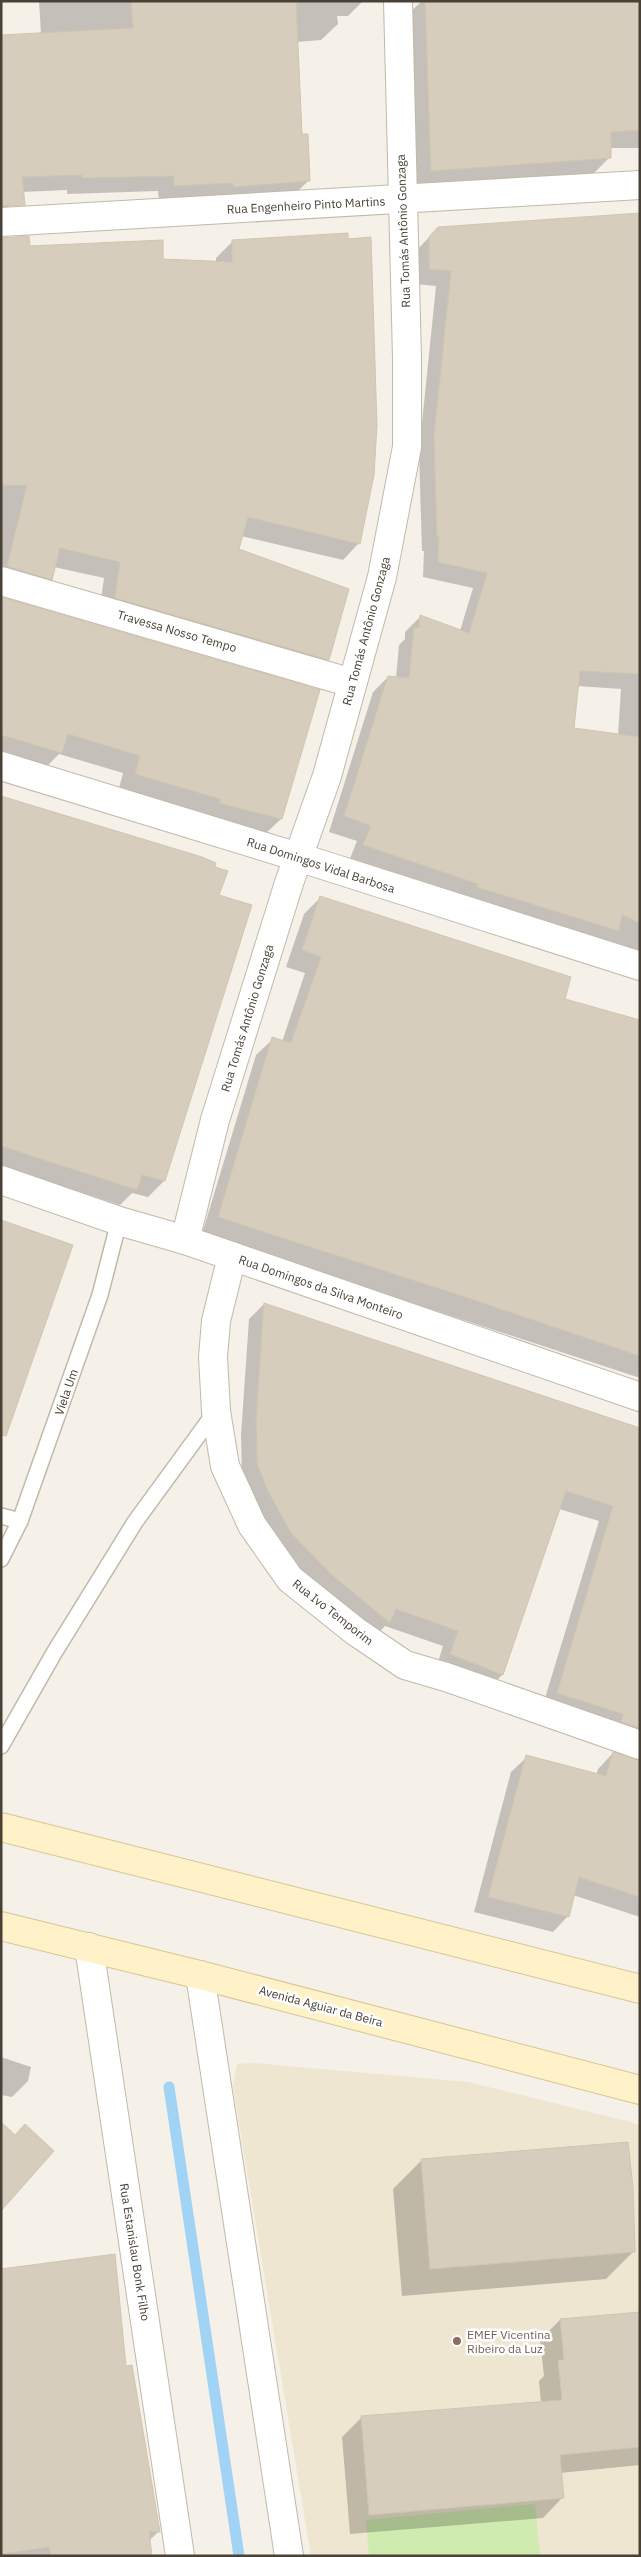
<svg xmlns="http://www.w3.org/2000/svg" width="641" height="2557" font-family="'IBM Plex Sans',sans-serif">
	<rect width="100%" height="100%" fill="#f5f1e8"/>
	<path fill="#efe6d1" d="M 253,2063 L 468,2082 L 631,2122 L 640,2126 L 640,2556 L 311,2556 L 233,2087 L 237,2064 Z"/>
	<path fill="#d0ebaf" d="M 535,2504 L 540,2556 L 369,2556 L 366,2520 Z"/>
	<g fill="#0003" fill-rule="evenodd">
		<path d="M 39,1 L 363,1 L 348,16 L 337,16 L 338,24 L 321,40 L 297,42 L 300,135 L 309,180 L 293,196 L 159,201 L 158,191 L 67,194 L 67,190 L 22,192 L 6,210 L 1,210 L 1,36 L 41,34 Z"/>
		<path d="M 422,1 L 640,1 L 640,148 L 610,148 L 610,157 L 593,174 L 415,187 L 408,14 Z"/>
		<path d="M 640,216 L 640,957 L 349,861 L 357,841 L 329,832 L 373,692 L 388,677 L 396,678 L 399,645 L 405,639 L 405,632 L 421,616 L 460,631 L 473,588 L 423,577 L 424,551 L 422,551 L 419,452 L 436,286 L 415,284 L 414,253 L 438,228 ZM 577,686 L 621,689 L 618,735 L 572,729 Z"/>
		<path d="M 233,241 L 359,543 L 343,560 L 241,536 L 237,550 L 327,659 L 311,676 L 99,614 L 104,578 L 54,567 L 51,579 L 34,595 L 1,586 L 1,255 L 216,263 L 216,258 Z"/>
		<path d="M 1,608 L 281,819 L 263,836 L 118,792 L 123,773 L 59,754 L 43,770 L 1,758 Z"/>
		<path d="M 1,798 L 214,868 L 218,895 L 164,1181 L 148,1197 L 132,1193 L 120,1205 L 1,1166 Z"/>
		<path d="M 320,898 L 564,1000 L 640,1022 L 640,1378 L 202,1234 L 256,1055 L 273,1039 L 282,1042 L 305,973 L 286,967 L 304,914 Z"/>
		<path d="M 264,1304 L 640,1429 L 640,1756 L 542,1708 L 599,1521 L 559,1509 L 502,1675 L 487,1690 L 436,1669 L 443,1646 L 385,1626 L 374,1637 L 276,1548 L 242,1479 L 241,1435 L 249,1319 Z"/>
		<path d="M 613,1753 L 640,1761 L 640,1917 L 573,1895 L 568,1916 L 553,1932 L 474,1912 L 511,1772 L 527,1757 L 596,1775 L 598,1769 Z"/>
		<path d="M 1,2057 L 31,2067 L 28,2081 L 12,2097 L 1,2095 Z"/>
		<path d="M 421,2161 L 634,2251 L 606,2279 L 402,2296 L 393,2189 Z"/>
		<path d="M 1,2271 L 125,2367 L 159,2531 L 149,2541 L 151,2556 L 1,2556 Z"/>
		<path d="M 640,2313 L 640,2465 L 560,2473 L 562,2498 L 543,2518 L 350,2534 L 342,2437 L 362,2417 L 541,2403 L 539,2381 L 544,2376 L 540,2340 L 560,2320 Z"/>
	</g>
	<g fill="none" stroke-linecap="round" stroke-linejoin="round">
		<path stroke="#a1d3f4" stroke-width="11" d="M 169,2087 L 239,2556"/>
	</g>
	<g fill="#d7cdbd" stroke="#d2c5af">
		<path d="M 131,1 L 296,1 L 302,134 L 308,134 L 310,181 L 233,187 L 233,183 L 174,186 L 174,176 L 82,178 L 82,175 L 22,177 L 25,205 L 1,206 L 1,35 L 133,28 Z"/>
		<path d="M 425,1 L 640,1 L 640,130 L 611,132 L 611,158 L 431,171 Z"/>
		<path d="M 640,213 L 640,674 L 580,671 L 574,728 L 640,737 L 640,923 L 622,915 L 619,931 L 477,887 L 478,884 L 363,845 L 371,826 L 344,816 L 388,676 L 409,678 L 414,628 L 419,628 L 420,615 L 469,633 L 487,573 L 438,562 L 439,537 L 437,536 L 434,436 L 451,271 L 429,269 L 429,237 L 438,227 Z"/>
		<path d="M 348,233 L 348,239 L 371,237 L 377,426 L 374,475 L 360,544 L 248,517 L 239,549 L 349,589 L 329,660 L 115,598 L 120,562 L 60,548 L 52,580 L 7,566 L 27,485 L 1,485 L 1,238 L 29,236 L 30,246 L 163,240 L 163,259 L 232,262 L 232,240 Z"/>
		<path d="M 1,597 L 320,690 L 282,819 L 234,807 L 219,803 L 220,799 L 135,774 L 140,756 L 68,734 L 62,753 L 1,735 Z"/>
		<path d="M 1,796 L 202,857 L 216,863 L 215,867 L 228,871 L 219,895 L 252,905 L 165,1181 L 142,1175 L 137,1190 L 1,1146 Z"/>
		<path d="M 320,896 L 571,977 L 565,999 L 640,1020 L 640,1356 L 459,1295 L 218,1217 L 272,1037 L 291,1043 L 321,957 L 302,950 Z"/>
		<path d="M 1,1220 L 73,1245 L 6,1436 L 1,1435 Z"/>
		<path d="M 264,1303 L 640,1428 L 640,1728 L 621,1722 L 623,1714 L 557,1693 L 613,1506 L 566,1491 L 503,1675 L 450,1654 L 458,1631 L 396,1609 L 390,1623 L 333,1576 L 291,1533 L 268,1491 L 257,1463 L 256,1419 Z"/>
		<path d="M 613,1752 L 640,1760 L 640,1897 L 579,1877 L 569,1917 L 488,1897 L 526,1755 L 606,1776 Z"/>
		<path d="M 1,2122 L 15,2135 L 25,2124 L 54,2151 L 1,2211 Z"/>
		<path d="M 628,2142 L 633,2187 L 635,2252 L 430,2269 L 421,2159 Z"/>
		<path d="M 115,2254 L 126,2366 L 132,2365 L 160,2532 L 149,2531 L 152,2556 L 51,2556 L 49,2547 L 1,2554 L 1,2269 Z"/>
		<path d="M 640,2312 L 640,2447 L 560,2455 L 564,2498 L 369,2515 L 361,2416 L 562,2400 L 558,2360 L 564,2360 L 560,2319 Z"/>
	</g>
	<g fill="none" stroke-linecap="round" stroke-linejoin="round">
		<defs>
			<g id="service">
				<path d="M 1,1516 L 20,1521"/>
				<path d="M 1,1559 L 20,1521 L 100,1295 L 119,1221"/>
				<path d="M 1,1746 L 54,1653 L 135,1522 L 216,1411"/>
			</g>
			<g id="minor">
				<path d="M 1,222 L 640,185"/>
				<path d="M 1,581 L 352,683"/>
				<path d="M 1,766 L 298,857 L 640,966"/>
				<path d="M 1,1180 L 119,1221 L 185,1240 L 640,1397"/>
				<path d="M 185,1240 L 215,1120 L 289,883 L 327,776 L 382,577 L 407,447 L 407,358 L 398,1"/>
				<path d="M 232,1256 L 216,1321 L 213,1357 L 216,1411 L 225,1466 L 252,1525 L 290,1579 L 355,1631 L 405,1665 L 446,1677 L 640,1745"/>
				<path d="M 89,1947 L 180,2556"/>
				<path d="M 200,1975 L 289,2556"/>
			</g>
			<g id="secondary">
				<path d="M 1,1827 L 640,1989"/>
				<path d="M 1,1926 L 200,1975 L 640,2090"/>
			</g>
		</defs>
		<use href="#service" stroke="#c1b9aa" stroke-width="18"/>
		<use href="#minor" stroke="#c1b9aa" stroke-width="30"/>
		<use href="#secondary" stroke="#d7c595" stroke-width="30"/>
		<use href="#service" stroke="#fff" stroke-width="15"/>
		<use href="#minor" stroke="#fff" stroke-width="28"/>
		<use href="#secondary" stroke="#fff2c8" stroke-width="28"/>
	</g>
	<circle fill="#8d6e63" stroke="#fff" stroke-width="2" cx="457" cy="2341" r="5"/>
	<g text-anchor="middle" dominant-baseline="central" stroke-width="5" stroke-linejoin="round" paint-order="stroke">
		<g font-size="12" fill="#494136" stroke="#fff">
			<text transform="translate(306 205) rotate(-3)">Rua Engenheiro Pinto Martins</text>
			<text transform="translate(403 231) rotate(-92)">Rua Tomás Antônio Gonzaga</text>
			<text transform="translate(177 631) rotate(16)">Travessa Nosso Tempo</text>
			<text transform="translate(366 631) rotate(-75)">Rua Tomás Antônio Gonzaga</text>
			<text transform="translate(321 865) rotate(18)">Rua Domingos Vidal Barbosa</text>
			<text transform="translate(247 1018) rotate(-73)">Rua Tomás Antônio Gonzaga</text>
			<text transform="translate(321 1287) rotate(19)">Rua Domingos da Silva Monteiro</text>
			<text transform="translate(66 1392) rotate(-71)">Viela Um</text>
			<text transform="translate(333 1612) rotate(38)">Rua Ivo Temporim</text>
			<text transform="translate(321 2006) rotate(15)">Avenida Aguiar da Beira</text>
			<text transform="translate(135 2252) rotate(81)">Rua Estanislau Bonk Filho</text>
		</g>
		<g font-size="12" fill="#785e54" stroke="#fff" text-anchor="start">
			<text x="467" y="2334">EMEF Vicentina<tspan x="467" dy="14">Ribeiro da Luz</tspan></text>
		</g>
	</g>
	<rect width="641" height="2557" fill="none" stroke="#494136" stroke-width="5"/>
</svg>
